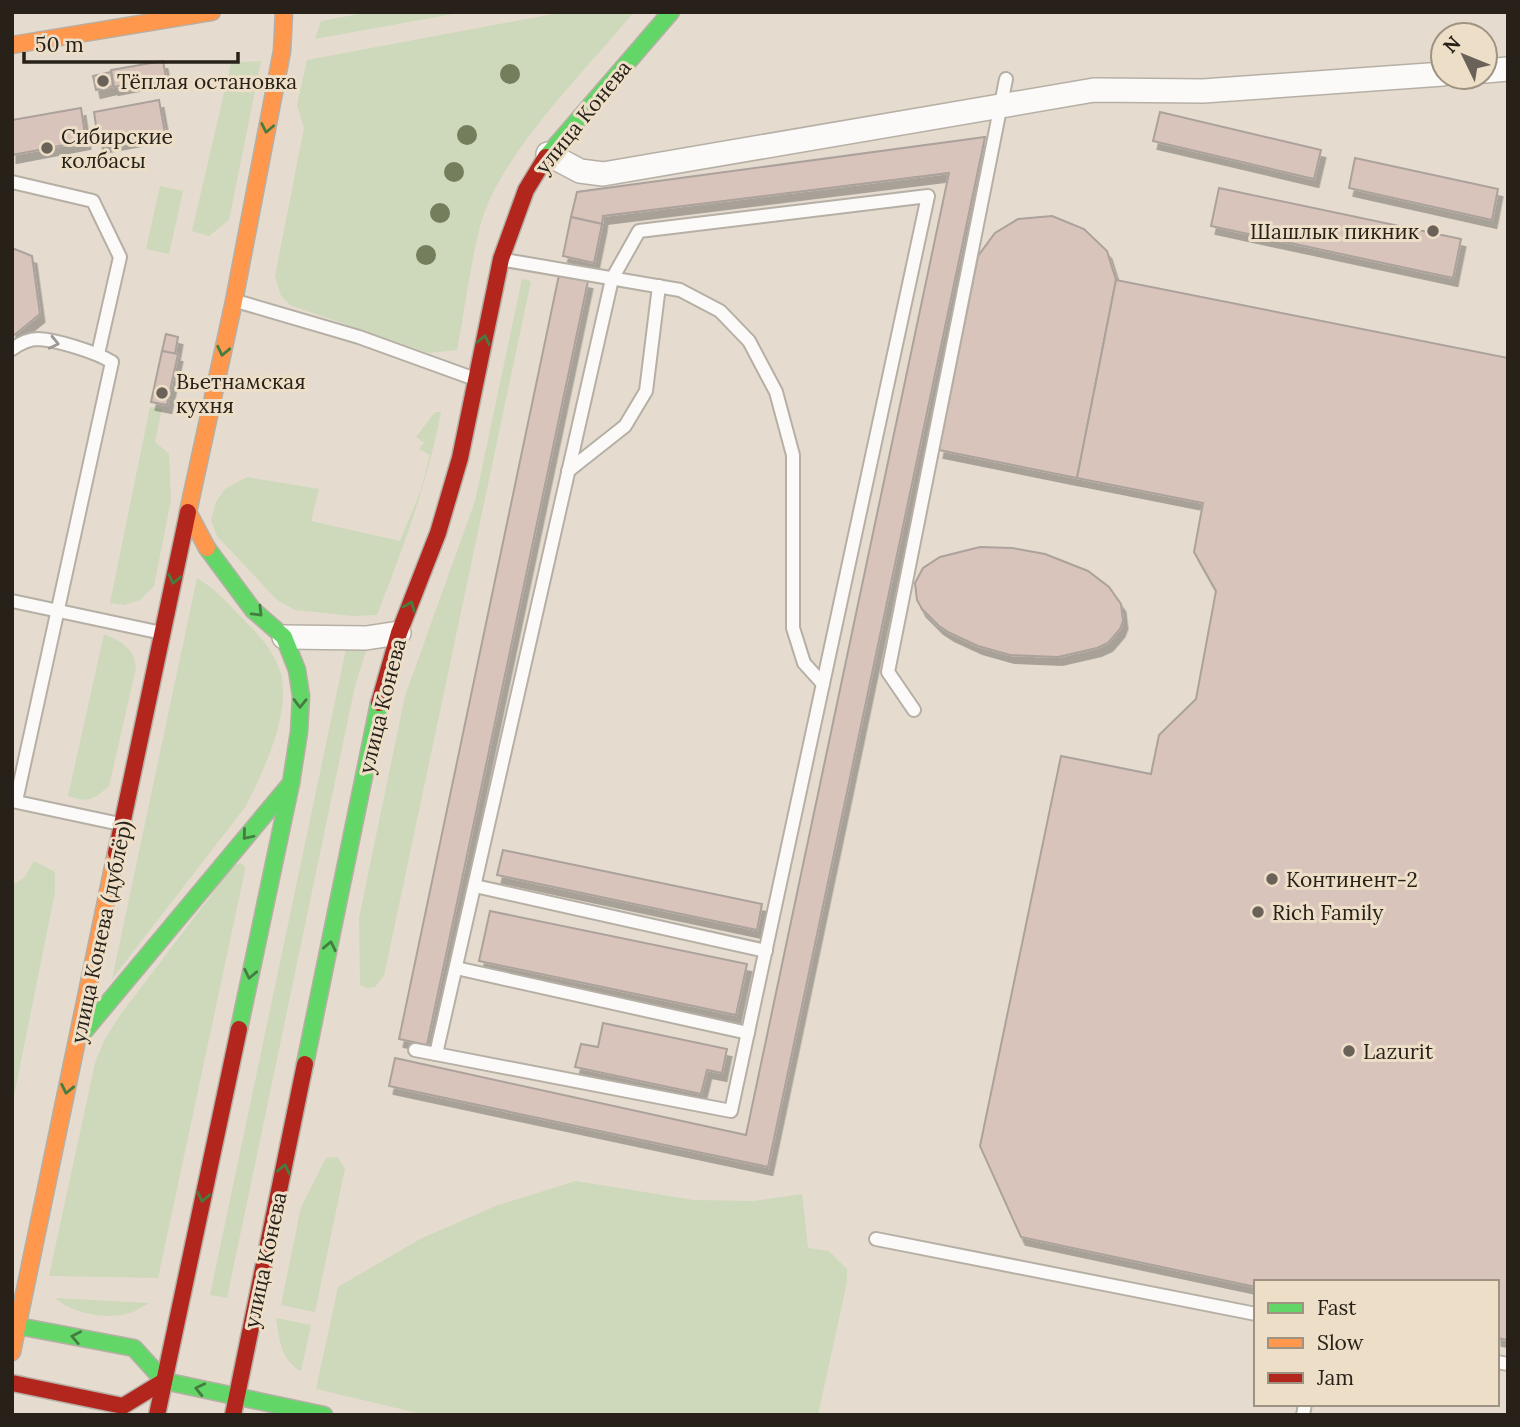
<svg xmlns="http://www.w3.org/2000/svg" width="1520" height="1427" font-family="Lora,serif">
	<defs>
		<filter id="shadow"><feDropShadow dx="4.5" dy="8" stdDeviation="0" flood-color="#0004"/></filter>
	</defs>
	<rect width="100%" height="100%" fill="#e5dccf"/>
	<g fill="#cdd9ba">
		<path d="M 370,12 L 464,12 L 315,39 L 321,21 Z"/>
		<path d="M 564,12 L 634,12 C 587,69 501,153 481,223 C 470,264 465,308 457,350 L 429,353 L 290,305 L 281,296 L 275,276 L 304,128 L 297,105 L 307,60 Z"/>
		<path d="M 261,61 L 229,220 L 209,236 L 192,231 L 231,63 Z"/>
		<path d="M 160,186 L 183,191 L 169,254 L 146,249 Z"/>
		<path d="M 522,279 L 531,281 L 384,976 L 375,987 L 367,988 L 360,985 L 359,918 L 405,696 L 475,501 Z"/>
		<path d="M 150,407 L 162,409 L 155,442 L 169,454 L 171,500 L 154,586 L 140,600 L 124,605 L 110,603 Z"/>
		<path d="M 435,412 L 441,412 C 427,484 404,546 377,615 L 353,616 L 295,610 L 277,600 L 217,536 L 211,520 L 216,502 L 225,489 L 247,477 L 319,489 L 311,521 L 400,541 L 421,490 L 430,455 L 419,449 L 424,443 L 416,437 Z"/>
		<path d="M 197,578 C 214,588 227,602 241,617 C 256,632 271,647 279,668 C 294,708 264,770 246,806 L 112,979 Z"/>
		<path d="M 104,634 C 121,641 134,648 136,668 L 109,786 C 93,800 89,803 68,796 Z"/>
		<path d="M 346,649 L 366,651 L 355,686 L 227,1298 L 210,1295 Z"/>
		<path d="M 34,861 L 55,872 L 55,892 L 12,1106 L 12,885 L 24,878 Z"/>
		<path d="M 241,863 L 245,867 L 244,875 L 158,1278 L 49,1276 L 95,1063 L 104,1041 L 118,1018 L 234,865 Z"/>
		<path d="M 337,1157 L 345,1168 L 315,1312 L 281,1305 L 301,1207 L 326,1158 Z"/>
		<path d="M 576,1181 L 694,1200 L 754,1201 L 802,1194 L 808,1248 L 829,1251 L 847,1269 L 847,1282 L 818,1415 L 426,1415 L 316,1389 L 338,1287 L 420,1239 L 498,1205 Z"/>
		<path d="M 55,1298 L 150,1303 C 143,1306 137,1311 130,1313 C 107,1320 73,1314 55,1298 Z"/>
		<path d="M 276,1318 L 311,1325 L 301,1371 C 281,1361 279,1338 276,1318 Z"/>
	</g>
	<g fill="#d9c4bc" stroke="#aca29c" stroke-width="2" filter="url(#shadow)">
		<path d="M 163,61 L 166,77 L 114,87 L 111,70 Z"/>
		<path d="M 111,72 L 113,86 L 96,90 L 93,76 Z"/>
		<path d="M 159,100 L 165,133 L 99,145 L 94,112 Z"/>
		<path d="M 81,108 L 86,141 L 12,155 L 12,120 Z"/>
		<path d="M 1160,112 L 1321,150 L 1314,179 L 1153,141 Z"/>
		<path d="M 985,137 L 768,1167 L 389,1086 L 395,1058 L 746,1135 L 949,173 L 603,216 L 602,224 L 571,217 L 577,192 Z"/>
		<path d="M 1355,158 L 1498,189 L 1492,220 L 1349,188 Z"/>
		<path d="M 1219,188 L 1461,239 L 1453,278 L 1211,226 Z"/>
		<path d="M 1052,216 L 1084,229 L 1107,251 L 1116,280 L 1077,478 L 939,450 L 978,256 L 995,233 L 1018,219 Z"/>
		<path d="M 571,217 L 602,224 L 594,263 L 563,256 Z"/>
		<path d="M 12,248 L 32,256 L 40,314 L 12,337 Z"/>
		<path d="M 559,275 L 588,281 L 427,1045 L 399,1039 Z"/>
		<path d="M 1116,280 L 1508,358 L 1508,1340 L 1497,1338 L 1497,1282 L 1256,1282 L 1256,1287 L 1021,1237 L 980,1146 L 1061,756 L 1151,774 L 1159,735 L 1196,699 L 1216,591 L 1194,552 L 1203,503 L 1077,478 Z"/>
		<path d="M 166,334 L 178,337 L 175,354 L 162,351 Z"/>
		<path d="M 162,351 L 178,354 L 167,405 L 151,402 Z"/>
		<path d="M 980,547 L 1012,548 L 1045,554 L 1088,571 L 1109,587 L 1121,604 L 1123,621 L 1120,629 L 1108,643 L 1097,648 L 1058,657 L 1010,655 L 978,646 L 950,633 L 939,626 L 922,609 L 917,600 L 915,583 L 923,568 L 940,557 Z"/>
		<path d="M 503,850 L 762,904 L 757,930 L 497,875 Z"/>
		<path d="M 490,911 L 747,964 L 736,1015 L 479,961 Z"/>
		<path d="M 603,1023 L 727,1049 L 722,1073 L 707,1070 L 701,1094 L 575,1067 L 581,1044 L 598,1047 Z"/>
	</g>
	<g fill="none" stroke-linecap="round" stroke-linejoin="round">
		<defs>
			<g id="lane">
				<path d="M 12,182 L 93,201 L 120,257 L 98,354"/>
				<path d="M 928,196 L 731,1111 L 436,1054 L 612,279 L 639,231 Z"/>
				<path d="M 505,260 L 680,290 L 720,311 L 749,341 L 776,392 L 793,455 L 793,628 L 804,663 L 823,684"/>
				<path d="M 236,301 L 359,337 L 475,379"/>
				<path d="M 12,349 C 19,344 28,339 38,339 C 57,340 96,352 112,362 L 16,801"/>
				<path d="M 568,471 L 625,426 L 646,391 L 659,286"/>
				<path d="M 12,601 L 162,633"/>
				<path d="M 914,710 L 888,672 L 1006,79"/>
				<path d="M 12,801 L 120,824"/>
				<path d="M 475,886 L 766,951"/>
				<path d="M 456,968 L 748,1033"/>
				<path d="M 415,1050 L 436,1054"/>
				<path d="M 876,1239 L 1256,1314"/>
				<path d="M 1497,1362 L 1508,1364"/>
				<path d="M 1303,1415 L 1305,1404"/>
			</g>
			<g id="street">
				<path d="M 1485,71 L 1508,69"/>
				<path d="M 548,154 L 580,171 L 603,174 L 1094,90 L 1203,91 L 1443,74"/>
				<path d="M 284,637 L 366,638 L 399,633"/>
			</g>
			<g id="fast">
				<path d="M 546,157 L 671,12"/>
				<path d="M 207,548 L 253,610 L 284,637 L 297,670 L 301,696 L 299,732 L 291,783 L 239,1029"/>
				<path d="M 82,1034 L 291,783"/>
				<path d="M 305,1064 L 379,703"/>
				<path d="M 18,1326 L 134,1348 L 164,1381 L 324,1415"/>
			</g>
			<g id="slow">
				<path d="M 12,45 L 212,12"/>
				<path d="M 207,548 L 188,512 L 234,301 L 282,51 L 284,12"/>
				<path d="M 12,1352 L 116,853"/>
			</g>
			<g id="jam">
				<path d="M 379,703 L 399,633 L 438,533 L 460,458 L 501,259 L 526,190 L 546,157"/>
				<path d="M 116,853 L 188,512"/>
				<path d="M 12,1383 L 123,1406 L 164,1381"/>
				<path d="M 157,1415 L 239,1029"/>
				<path d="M 233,1415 L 305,1064"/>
			</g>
		</defs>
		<use href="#lane" stroke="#b6afa5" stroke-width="16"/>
		<use href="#street" stroke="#b6afa5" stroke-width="26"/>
		<use href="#fast" stroke="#b6afa5" stroke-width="19"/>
		<use href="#slow" stroke="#b6afa5" stroke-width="19"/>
		<use href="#jam" stroke="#b6afa5" stroke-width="19"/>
		<use href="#lane" stroke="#fbfaf8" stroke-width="12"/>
		<use href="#street" stroke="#fbfaf8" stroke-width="23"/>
		<use href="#fast" stroke="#63d668" stroke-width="16"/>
		<use href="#slow" stroke="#ff974d" stroke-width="16"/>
		<use href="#jam" stroke="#b3261e" stroke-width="16"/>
	</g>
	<g fill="#747e5d">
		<circle cx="510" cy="74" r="10"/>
		<circle cx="467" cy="135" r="10"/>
		<circle cx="454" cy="172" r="10"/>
		<circle cx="440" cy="213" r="10"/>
		<circle cx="426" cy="255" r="10"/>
	</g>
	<defs><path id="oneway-chevron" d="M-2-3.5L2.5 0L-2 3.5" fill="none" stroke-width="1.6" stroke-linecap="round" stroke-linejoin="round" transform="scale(1.75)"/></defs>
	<g stroke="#457c40">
		<use href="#oneway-chevron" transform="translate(267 128) rotate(101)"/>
		<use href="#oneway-chevron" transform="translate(484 340) rotate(-78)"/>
		<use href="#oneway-chevron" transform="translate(223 351) rotate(102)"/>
		<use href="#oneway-chevron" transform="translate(174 579) rotate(102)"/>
		<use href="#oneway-chevron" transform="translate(410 606) rotate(-68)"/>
		<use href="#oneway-chevron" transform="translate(258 612) rotate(45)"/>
		<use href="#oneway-chevron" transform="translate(300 703) rotate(91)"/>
		<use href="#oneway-chevron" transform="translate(247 835) rotate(130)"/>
		<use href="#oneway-chevron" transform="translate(330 946) rotate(-78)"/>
		<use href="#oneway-chevron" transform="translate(250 974) rotate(102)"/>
		<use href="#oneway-chevron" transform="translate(67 1089) rotate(102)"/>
		<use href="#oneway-chevron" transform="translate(284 1169) rotate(-78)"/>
		<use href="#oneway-chevron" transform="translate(203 1197) rotate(102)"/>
		<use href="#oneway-chevron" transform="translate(76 1337) rotate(-169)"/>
		<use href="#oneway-chevron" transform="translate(200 1389) rotate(-167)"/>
	</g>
	<use stroke="#9c9894" href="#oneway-chevron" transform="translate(54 343) rotate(13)"/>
	<g fill="#6a6259" stroke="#eddec7" stroke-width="2.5">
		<circle cx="103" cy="81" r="7"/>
		<circle cx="47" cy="148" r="7"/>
		<circle cx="1433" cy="231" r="7"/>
		<circle cx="162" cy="393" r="7"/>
		<circle cx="1272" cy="879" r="7"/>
		<circle cx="1258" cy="912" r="7"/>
		<circle cx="1349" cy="1051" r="7"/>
	</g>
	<g text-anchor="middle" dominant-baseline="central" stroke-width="6" stroke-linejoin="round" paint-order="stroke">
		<g font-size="21" fill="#272119" stroke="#eddec7" text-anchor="start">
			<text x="117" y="81">Тёплая остановка</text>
			<text x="61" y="136">Сибирские<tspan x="61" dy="24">колбасы</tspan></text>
			<text x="1419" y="231" text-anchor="end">Шашлык пикник</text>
			<text x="176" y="381">Вьетнамская<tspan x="176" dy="24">кухня</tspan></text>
			<text x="1286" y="879">Континент-2</text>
			<text x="1272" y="912">Rich Family</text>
			<text x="1363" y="1051">Lazurit</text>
		</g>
		<g font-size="21" fill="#272119" stroke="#eddec7">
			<text transform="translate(583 117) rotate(-51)">улица Конева</text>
			<text transform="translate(382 706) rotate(-76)">улица Конева</text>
			<text transform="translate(101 932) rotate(-78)">улица Конева (дублёр)</text>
			<text transform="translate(265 1260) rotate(-78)">улица Конева</text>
		</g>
	</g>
	<rect width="1520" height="1427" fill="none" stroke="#272119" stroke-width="28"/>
	<rect x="1254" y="1280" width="245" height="126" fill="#eddec7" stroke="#9e9281" stroke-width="2"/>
	<rect x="1268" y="1303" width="35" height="10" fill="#63d668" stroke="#9e9281" stroke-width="2"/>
	<text x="1317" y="1315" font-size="21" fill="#272119">Fast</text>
	<rect x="1268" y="1338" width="35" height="10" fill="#ff974d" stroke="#9e9281" stroke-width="2"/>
	<text x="1317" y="1350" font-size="21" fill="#272119">Slow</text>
	<rect x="1268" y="1373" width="35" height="10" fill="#b3261e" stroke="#9e9281" stroke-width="2"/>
	<text x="1317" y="1385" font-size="21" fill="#272119">Jam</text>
	<g transform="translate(1464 56) rotate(313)"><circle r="33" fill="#eddec7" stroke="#9e9281" stroke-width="2"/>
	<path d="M0-5L12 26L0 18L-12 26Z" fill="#6a6259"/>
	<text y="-10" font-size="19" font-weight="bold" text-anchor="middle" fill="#272119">N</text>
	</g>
	<path d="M24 52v10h214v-10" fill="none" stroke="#272119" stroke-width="3.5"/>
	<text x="35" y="52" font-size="21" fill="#272119" stroke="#eddec7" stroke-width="5" paint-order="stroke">50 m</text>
</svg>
